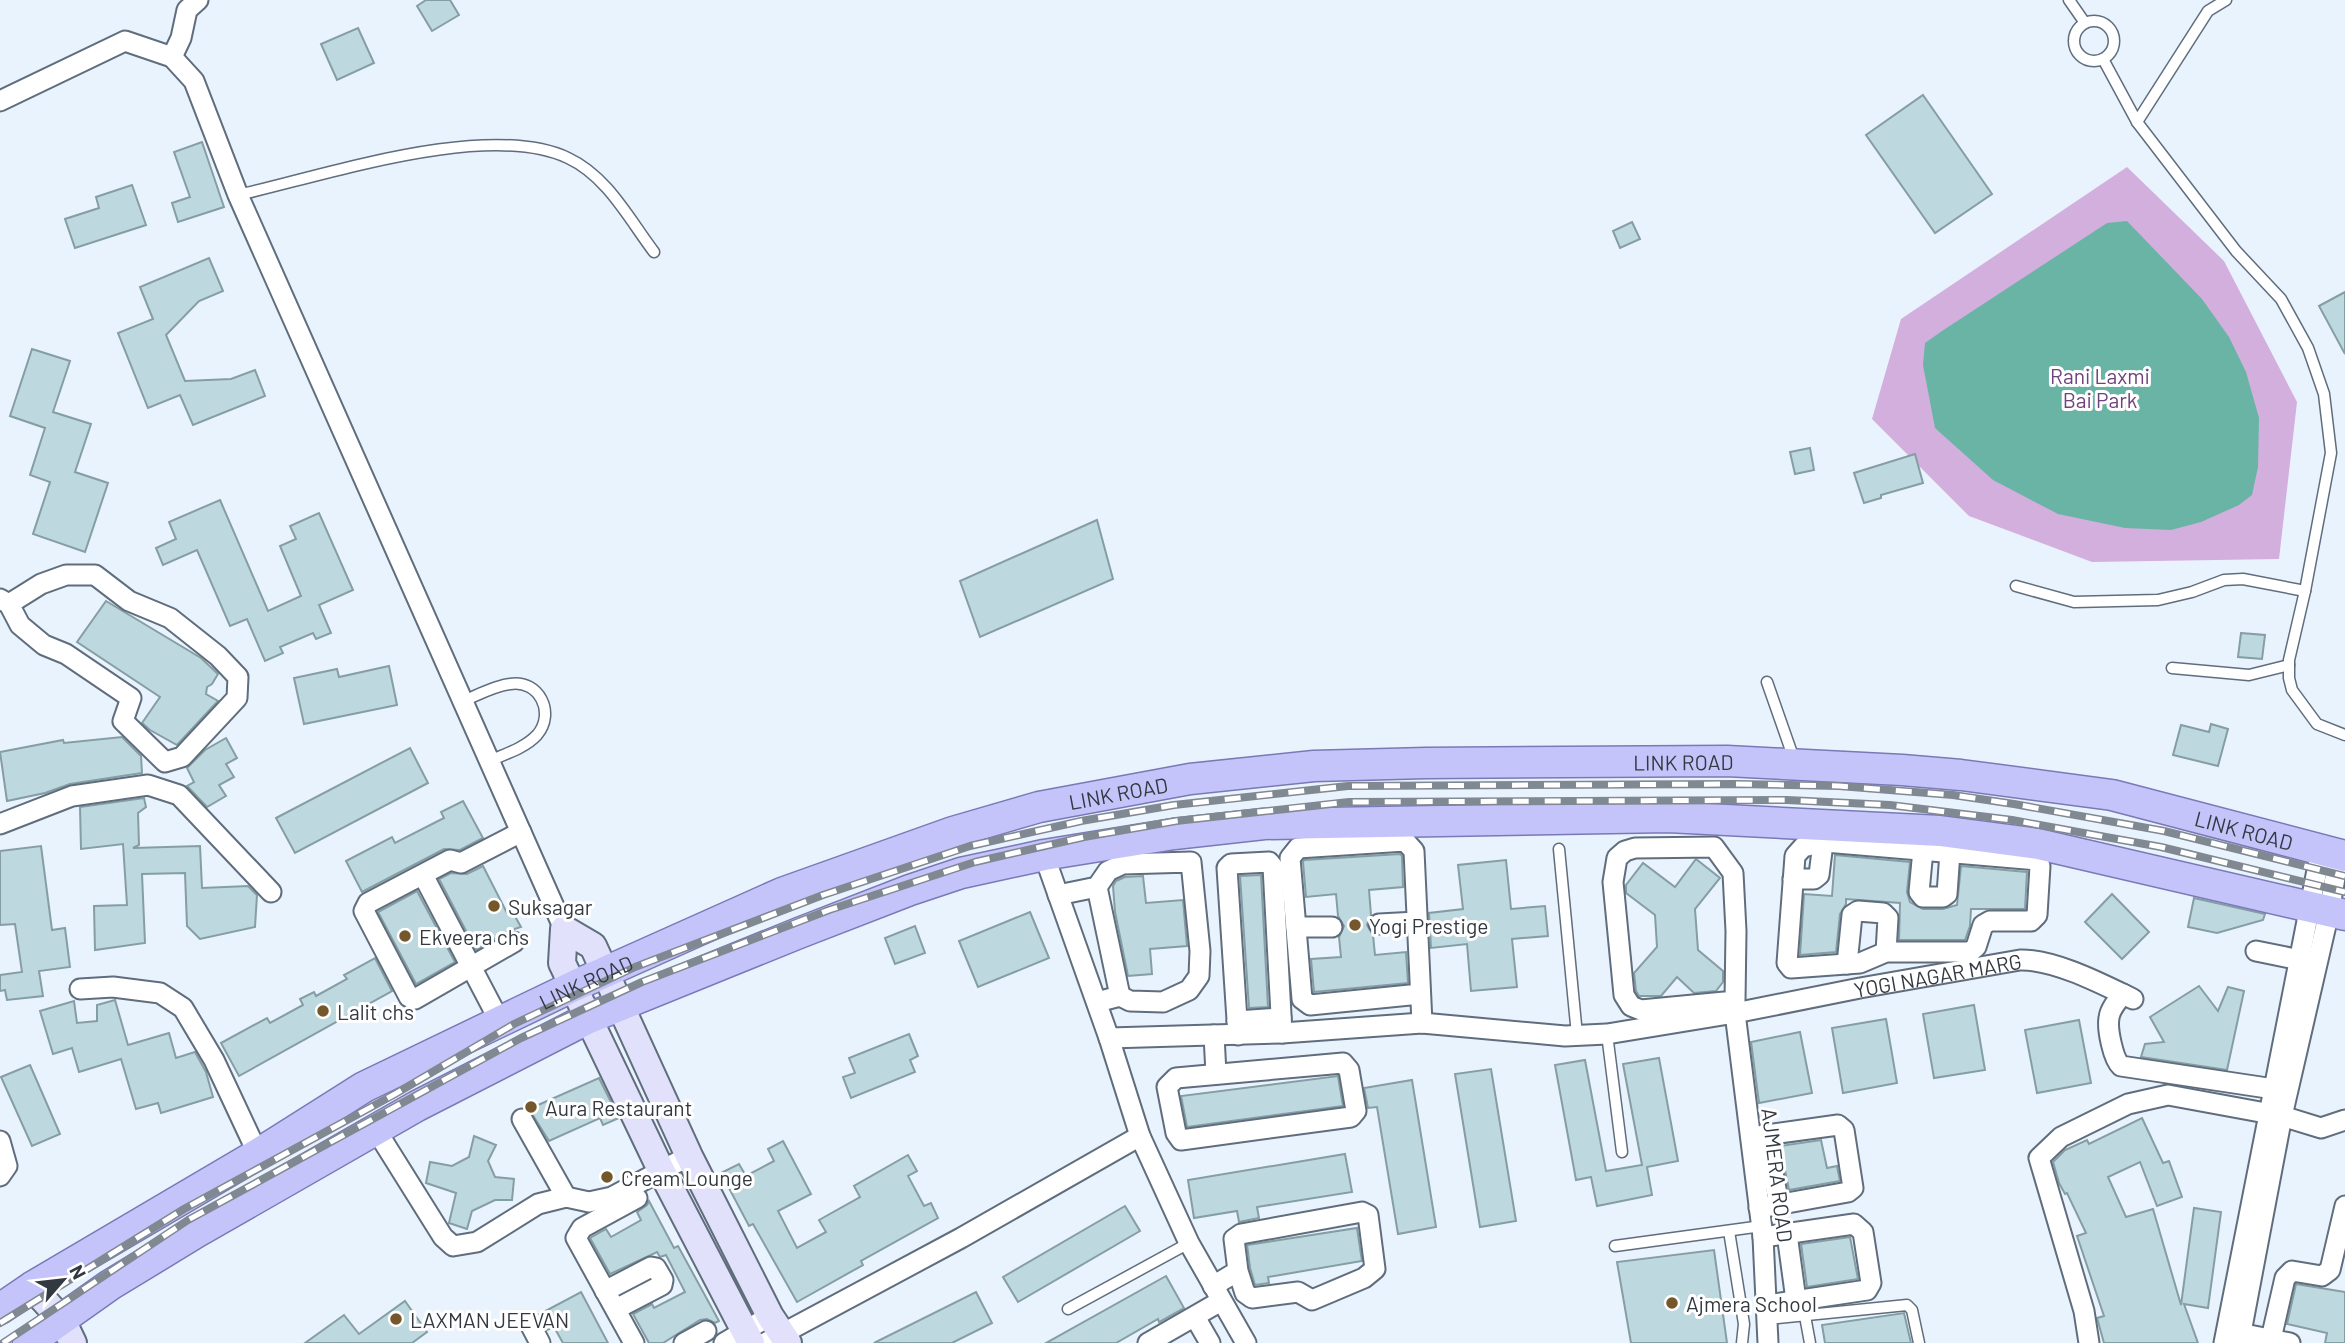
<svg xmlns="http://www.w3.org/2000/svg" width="2345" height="1343" font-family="Barlow,sans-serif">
	<rect width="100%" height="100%" fill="#e9f3fe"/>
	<path fill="#d3afde" d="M 2127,167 L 2224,261 L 2297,402 L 2279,559 L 2092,562 L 1969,516 L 1872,419 L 1901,319 Z"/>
	<path fill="#6ab4a6" d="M 2127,221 L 2202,299 L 2229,337 L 2246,372 L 2259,418 L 2258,467 L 2252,495 L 2239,505 L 2201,522 L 2171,530 L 2125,528 L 2058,514 L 1993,480 L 1935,428 L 1923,365 L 1925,343 L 1942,331 L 2107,223 Z"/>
	<g fill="#bed8df" stroke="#849ea4" stroke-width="2">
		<path d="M 426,0 L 450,0 L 459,15 L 432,31 L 417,6 Z"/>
		<path d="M 358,28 L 374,63 L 337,80 L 321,44 Z"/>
		<path d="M 1923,95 L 1992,194 L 1935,233 L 1866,135 Z"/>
		<path d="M 202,142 L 224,207 L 178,222 L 172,203 L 190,197 L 174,152 Z"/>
		<path d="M 132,185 L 146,225 L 75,248 L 65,219 L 99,208 L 96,197 Z"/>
		<path d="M 1632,222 L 1640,239 L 1620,248 L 1613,231 Z"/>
		<path d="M 209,258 L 223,291 L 199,301 L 166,335 L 185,381 L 231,379 L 255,370 L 265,396 L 193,425 L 180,395 L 148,408 L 118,333 L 153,319 L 140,287 Z"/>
		<path d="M 2345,292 L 2345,354 L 2319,306 Z"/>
		<path d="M 32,349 L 70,361 L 53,412 L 91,424 L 75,472 L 108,483 L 85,552 L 33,534 L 50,482 L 30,475 L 45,428 L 10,416 Z"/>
		<path d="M 1810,448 L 1814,470 L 1795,474 L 1790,452 Z"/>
		<path d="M 1915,454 L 1923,483 L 1881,495 L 1881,498 L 1864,503 L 1854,473 Z"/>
		<path d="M 220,500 L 268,611 L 301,596 L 280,546 L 296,539 L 290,526 L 319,513 L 353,590 L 319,605 L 331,633 L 316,639 L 313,633 L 280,647 L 283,653 L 265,661 L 247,619 L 230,626 L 197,550 L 163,565 L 156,548 L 176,539 L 169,522 Z"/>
		<path d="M 1097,520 L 1113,579 L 980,637 L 960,581 Z"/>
		<path d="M 106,601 L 201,658 L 218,674 L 212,684 L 207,687 L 206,694 L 218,701 L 177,745 L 150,730 L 142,723 L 160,697 L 77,642 Z"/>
		<path d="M 2241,633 L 2265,635 L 2262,659 L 2238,657 Z"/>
		<path d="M 389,666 L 397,705 L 304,724 L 294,678 L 337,669 L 339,677 Z"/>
		<path d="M 2211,724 L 2228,729 L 2218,766 L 2173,755 L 2181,725 L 2209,732 Z"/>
		<path d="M 122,737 L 141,756 L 142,773 L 70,784 L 45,793 L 7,801 L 0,752 L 63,740 L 64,743 Z"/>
		<path d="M 226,738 L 237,758 L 226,764 L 234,777 L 219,785 L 226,796 L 207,807 L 187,786 L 194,782 L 187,768 L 205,750 Z"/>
		<path d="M 410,748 L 428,783 L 295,853 L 276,818 Z"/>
		<path d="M 144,798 L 146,807 L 138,813 L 139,845 L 133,848 L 200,846 L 202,888 L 248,886 L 257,895 L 255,927 L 200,939 L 187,926 L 185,873 L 142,874 L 145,943 L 95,950 L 94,906 L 127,905 L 123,844 L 81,849 L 80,807 Z"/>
		<path d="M 463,801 L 483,838 L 460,850 L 444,849 L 362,892 L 346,861 L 392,837 L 395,843 L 444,818 L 441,812 Z"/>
		<path d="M 41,846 L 52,930 L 65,928 L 70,967 L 39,971 L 43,996 L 7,1000 L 5,990 L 0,991 L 0,975 L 22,972 L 15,924 L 0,925 L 0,851 Z"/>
		<path d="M 1400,854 L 1402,856 L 1403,887 L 1369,890 L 1371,915 L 1367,925 L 1373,935 L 1375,955 L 1406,952 L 1408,983 L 1314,992 L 1311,959 L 1341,957 L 1339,937 L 1344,926 L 1338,916 L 1336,894 L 1306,897 L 1303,862 L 1304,860 Z"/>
		<path d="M 1835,855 L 1910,862 L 1907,892 L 1910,902 L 1923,909 L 1943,909 L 1957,905 L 1961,866 L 2027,872 L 2025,909 L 1971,909 L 1970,926 L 1965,940 L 1899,940 L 1900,903 L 1846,899 L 1846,904 L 1840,914 L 1836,952 L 1800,955 L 1804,894 L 1832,896 Z"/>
		<path d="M 1696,859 L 1720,878 L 1695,909 L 1698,950 L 1723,971 L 1723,982 L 1716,991 L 1694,993 L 1677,977 L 1661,996 L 1639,996 L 1636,991 L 1634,973 L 1657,947 L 1655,915 L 1626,893 L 1626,885 L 1643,863 L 1675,887 Z"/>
		<path d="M 1506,860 L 1511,909 L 1545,906 L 1548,936 L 1512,939 L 1517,987 L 1471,991 L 1467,944 L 1431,948 L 1429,913 L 1463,909 L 1458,865 Z"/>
		<path d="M 483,866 L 507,913 L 512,911 L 521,927 L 508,931 L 476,950 L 439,879 L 451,873 L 467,874 Z"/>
		<path d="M 1261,875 L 1268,1007 L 1249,1008 L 1240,876 Z"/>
		<path d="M 1143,876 L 1146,903 L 1183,900 L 1187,946 L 1150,949 L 1152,974 L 1128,976 L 1115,912 L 1113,886 L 1116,881 L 1125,877 Z"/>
		<path d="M 417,891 L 455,962 L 416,984 L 378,912 Z"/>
		<path d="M 2112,894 L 2149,932 L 2122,959 L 2085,922 Z"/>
		<path d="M 2194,898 L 2265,914 L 2263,920 L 2217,933 L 2188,927 Z"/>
		<path d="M 1030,912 L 1049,958 L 978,987 L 959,941 Z"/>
		<path d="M 915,926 L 925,953 L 895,964 L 885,938 Z"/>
		<path d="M 375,958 L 392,991 L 239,1076 L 221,1043 L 267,1018 L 270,1023 L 303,1005 L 300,999 L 314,992 L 316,996 L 347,979 L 344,975 Z"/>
		<path d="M 2199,986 L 2218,1011 L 2228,987 L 2244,991 L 2227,1070 L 2141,1057 L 2145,1044 L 2164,1042 L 2150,1017 Z"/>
		<path d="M 115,1000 L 128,1045 L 169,1033 L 176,1058 L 195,1052 L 206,1072 L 213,1097 L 161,1113 L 158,1103 L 136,1109 L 121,1059 L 79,1072 L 72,1048 L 53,1054 L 40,1011 L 74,1001 L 77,1023 L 97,1021 L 97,1005 Z"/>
		<path d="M 1974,1005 L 1985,1070 L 1934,1078 L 1923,1014 Z"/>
		<path d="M 1886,1019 L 1897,1083 L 1843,1093 L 1832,1028 Z"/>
		<path d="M 2079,1020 L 2091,1083 L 2037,1093 L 2025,1030 Z"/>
		<path d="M 1800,1032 L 1812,1093 L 1759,1103 L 1751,1042 Z"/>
		<path d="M 909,1034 L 918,1056 L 910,1060 L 915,1072 L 851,1098 L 843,1077 L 855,1073 L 849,1058 Z"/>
		<path d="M 1659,1058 L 1678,1161 L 1647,1167 L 1652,1195 L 1597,1206 L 1591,1177 L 1576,1180 L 1555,1065 L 1585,1060 L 1606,1171 L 1642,1165 L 1623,1064 Z"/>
		<path d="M 30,1065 L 60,1134 L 32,1146 L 1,1077 Z"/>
		<path d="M 1491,1069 L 1516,1221 L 1480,1227 L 1455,1074 Z"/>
		<path d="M 1338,1076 L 1343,1106 L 1187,1127 L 1181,1096 Z"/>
		<path d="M 599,1078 L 619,1118 L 603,1125 L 600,1118 L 549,1141 L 529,1109 Z"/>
		<path d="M 1412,1080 L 1436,1227 L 1398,1234 L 1377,1107 L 1368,1108 L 1364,1088 Z"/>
		<path d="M 2142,1118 L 2163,1163 L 2169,1161 L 2182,1197 L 2157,1206 L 2140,1162 L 2108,1177 L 2126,1217 L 2153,1209 L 2181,1305 L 2194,1208 L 2221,1212 L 2208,1308 L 2184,1304 L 2198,1343 L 2104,1343 L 2097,1318 L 2104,1316 L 2077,1236 L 2086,1233 L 2067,1193 L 2065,1194 L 2059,1183 L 2053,1162 L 2065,1150 L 2087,1140 L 2089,1144 Z"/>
		<path d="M 474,1136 L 496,1145 L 488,1161 L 495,1177 L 514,1179 L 512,1200 L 495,1200 L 472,1211 L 467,1229 L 449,1223 L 456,1193 L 426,1183 L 430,1162 L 452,1166 L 469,1157 Z"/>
		<path d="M 1821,1140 L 1827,1168 L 1837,1166 L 1840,1181 L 1789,1190 L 1780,1146 Z"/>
		<path d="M 783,1141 L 811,1194 L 778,1211 L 797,1248 L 826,1232 L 819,1220 L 860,1197 L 854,1186 L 908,1155 L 917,1171 L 908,1176 L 924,1206 L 931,1203 L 938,1218 L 861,1261 L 863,1265 L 797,1302 L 753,1224 L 749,1226 L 721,1173 L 739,1164 L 746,1176 L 774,1161 L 768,1149 Z"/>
		<path d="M 1345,1154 L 1352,1192 L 1257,1207 L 1259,1218 L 1239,1222 L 1237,1211 L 1194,1218 L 1188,1180 Z"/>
		<path d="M 649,1201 L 674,1248 L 678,1246 L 719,1321 L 715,1323 L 707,1319 L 700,1320 L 663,1343 L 649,1343 L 633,1314 L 652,1304 L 654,1308 L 685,1292 L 666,1255 L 660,1257 L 657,1252 L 610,1274 L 590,1238 L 606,1229 L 611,1237 L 641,1220 L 637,1212 L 647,1205 Z"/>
		<path d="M 1125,1206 L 1140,1231 L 1018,1302 L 1003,1277 Z"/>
		<path d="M 1357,1228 L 1362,1261 L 1268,1277 L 1269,1283 L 1255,1285 L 1250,1268 L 1247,1245 Z"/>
		<path d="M 1850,1237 L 1858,1279 L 1807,1287 L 1801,1244 Z"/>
		<path d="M 1714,1250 L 1727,1343 L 1631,1343 L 1617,1262 Z"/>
		<path d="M 1166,1276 L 1184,1308 L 1159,1322 L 1158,1319 L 1116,1343 L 1046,1343 Z"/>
		<path d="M 2296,1284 L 2345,1292 L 2345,1343 L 2325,1343 L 2327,1333 L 2287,1324 Z"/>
		<path d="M 581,1292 L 608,1343 L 563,1343 L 554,1327 L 547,1330 L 538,1315 Z"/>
		<path d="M 976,1292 L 992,1323 L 952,1343 L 874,1343 Z"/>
		<path d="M 405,1301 L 427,1332 L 412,1343 L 305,1343 L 344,1315 L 359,1334 Z"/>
		<path d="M 1904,1313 L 1911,1343 L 1825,1343 L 1822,1325 Z"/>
	</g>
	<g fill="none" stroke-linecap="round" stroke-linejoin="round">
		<defs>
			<g id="lane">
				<path d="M 2069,0 L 2085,23"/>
				<circle cx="2094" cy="41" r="20"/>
				<path d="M 2103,59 L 2137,122 L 2236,251 L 2281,299 L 2308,348 L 2324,394 L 2331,453 L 2305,591 L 2289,660 L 2289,678 L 2292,690 L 2317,724 L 2345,735"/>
				<path d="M 2137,122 L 2208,11 L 2226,0"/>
				<path d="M 238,195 C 323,176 488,120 568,158 C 607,176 629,219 654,252"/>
				<path d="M 2016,586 L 2074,602 L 2158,600 L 2192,592 L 2224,580 L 2243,579 L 2305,591"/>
				<path d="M 2172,668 L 2249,675 L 2289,665"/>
				<path d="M 1767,682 L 1795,762"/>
				<path d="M 463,701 C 478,695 494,686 510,684 C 539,679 556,713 537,735 C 525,748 505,754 489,761"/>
				<path d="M 1559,849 L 1577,1035"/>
				<path d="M 1607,1034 L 1622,1152"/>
				<path d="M 1729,1231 L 1744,1324 L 1742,1343"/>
				<path d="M 1615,1246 L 1762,1226"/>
				<path d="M 1068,1309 L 1189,1243"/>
				<path d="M 1805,1316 L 1810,1343"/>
				<path d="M 1768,1319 L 1907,1305 L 1912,1310 L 1919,1343"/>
			</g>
			<g id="street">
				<path d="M 172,57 L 181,38 L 187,10 L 198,0"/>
				<path d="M 0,101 L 125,41 L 172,57 L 194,81 L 238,195 L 564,929"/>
				<path d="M 0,599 L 9,604 L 41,584 L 66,575 L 95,575 L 129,601 L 170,618 L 218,656 L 238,677 L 237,698 L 182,757 L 165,762 L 123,721 L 131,698 L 66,654 L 44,645 L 20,625 L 9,604"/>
				<path d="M 0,824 L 72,796 L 148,785 L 179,795 L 271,892"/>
				<path d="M 1825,842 L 2036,860 L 2040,866 L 2037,915 L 2031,921 L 1990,921 L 1983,925 L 1976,947 L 1970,952 L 1886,952 L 1860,963 L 1791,968 L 1787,963 L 1795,856 L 1803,847 Z"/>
				<path d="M 1923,850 L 1919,892 L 1923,897 L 1943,897 L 1947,894 L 1950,852"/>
				<path d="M 1044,855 L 1109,1038 L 1140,1136 L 1189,1243 L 1246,1343"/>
				<path d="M 423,875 L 500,1022"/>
				<path d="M 1793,879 L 1814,879 L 1819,875 L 1823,843"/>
				<path d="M 1097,887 L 1120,996"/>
				<path d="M 1058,895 L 1097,887 L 1108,871 L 1123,864 L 1191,862 L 1200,951 L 1199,976 L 1189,990 L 1163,1002 L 1130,1001 L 1120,996 L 1097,1002"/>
				<path d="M 1379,924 L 1417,922"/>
				<path d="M 1296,927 L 1332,927"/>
				<path d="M 514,942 L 415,999 L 409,997 L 364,911 L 368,903 L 450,860 L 461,863 L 521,832"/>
				<path d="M 2256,951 L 2310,962"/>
				<path d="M 1847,964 L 1852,915 L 1858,911 L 1883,913 L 1888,918 L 1886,952"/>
				<path d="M 80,989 L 113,987 L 160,993 L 183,1008 L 214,1060 L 258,1154"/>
				<path d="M 1420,994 L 1310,1005 L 1302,999 L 1290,858 L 1298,848 L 1405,841 L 1414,851 L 1422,1023"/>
				<path d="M 2123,994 C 2117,1001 2110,1009 2109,1018 C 2107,1029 2113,1059 2121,1066 L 2274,1089"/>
				<path d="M 1735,1001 L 1641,1010 L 1631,1006 L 1624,995 L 1613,882 L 1617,858 L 1625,851 L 1635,848 L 1714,847 L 1733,873 L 1736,931 L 1735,1001 L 1735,1013 L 1763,1237 L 1768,1343"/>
				<path d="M 1237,1021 L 1281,1018"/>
				<path d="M 1214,1035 L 1216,1074"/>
				<path d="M 1238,1035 L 1227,868 L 1231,864 L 1269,862 L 1273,867 L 1282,1033"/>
				<path id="s1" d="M 1109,1038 L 1282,1033 L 1422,1023 L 1565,1036 L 1607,1034 L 1735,1013 L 1860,988 L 2020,960 C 2054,959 2102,984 2133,999"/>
				<path d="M 1343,1063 L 1349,1070 L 1356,1111 L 1351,1117 L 1181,1140 L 1176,1133 L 1167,1087 L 1176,1078 Z"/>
				<path d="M 522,1119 L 566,1197"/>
				<path d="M 376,1130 L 443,1237 L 453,1246 L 477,1242 L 538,1204 L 566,1197 L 589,1202 L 612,1197 L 689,1156"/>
				<path d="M 1766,1135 L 1779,1205"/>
				<path d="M 1751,1137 L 1838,1125 L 1844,1130 L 1853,1188 L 1848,1192 L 1759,1208"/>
				<path d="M 0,1141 L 7,1166 L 0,1176"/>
				<path d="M 1787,1234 L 1796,1300"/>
				<path d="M 1763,1237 L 1854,1224 L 1863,1232 L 1871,1283 L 1867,1290 L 1767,1305"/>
				<path d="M 1213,1286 L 1238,1271 L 1234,1239 L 1241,1234 L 1362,1212 L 1368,1215 L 1375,1269 L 1364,1278 L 1312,1300 L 1298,1292 L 1252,1298 L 1245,1293 L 1238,1271"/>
				<path d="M 605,1291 L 651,1267 L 656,1268 L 663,1280 L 662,1285 L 616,1309"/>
				<path d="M 1195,1317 L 1210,1343"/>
				<path d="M 529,1322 L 540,1343"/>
				<path d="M 2229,1331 L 2290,1343"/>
				<path d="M 2271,1339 L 2285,1278 L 2292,1271 L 2322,1276 L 2330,1270 L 2345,1206"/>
				<path d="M 634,1343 L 576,1238 L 582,1228 L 637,1198"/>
				<path d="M 684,1343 L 706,1331"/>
				<path d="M 724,1343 L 770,1316"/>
				<path d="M 765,1343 L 961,1238 L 1140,1136"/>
				<path d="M 1148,1343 L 1221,1301"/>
				<path d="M 2089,1343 L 2084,1311 L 2039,1158 L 2061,1137 L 2128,1104 L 2168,1095 L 2282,1116 L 2321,1128 L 2345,1120"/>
				<path d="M 2224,1343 L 2321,850"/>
				<path d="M 2239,1343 L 2282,1116 L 2329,912 L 2339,855"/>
			</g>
			<g id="secondary">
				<path d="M 32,1287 L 62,1320 L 73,1343"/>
				<path d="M 751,1343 L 662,1172 L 562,963 L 564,929 L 593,946 L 689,1156 L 770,1316 L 788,1343"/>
			</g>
			<g id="primary">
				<path id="s2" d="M 0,1309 L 32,1287 L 258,1154 L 364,1087 L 574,986 L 782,893 L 953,832 L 1039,807 L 1190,779 L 1314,766 L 1426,763 L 1727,761 L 1902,770 L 1961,775 L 2112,795 L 2345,856"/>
				<path d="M 28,1343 L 110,1285 L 197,1232 L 417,1106 L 589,1018 L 799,933 L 910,890 L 961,873 L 1044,855 L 1174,834 L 1264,824 L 1668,817 L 1940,831 L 2038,844 L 2345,915"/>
			</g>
		</defs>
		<use href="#lane" stroke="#5f6d7d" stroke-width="13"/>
		<use href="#street" stroke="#5f6d7d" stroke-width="23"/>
		<use href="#secondary" stroke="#5f6d7d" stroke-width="30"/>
		<use href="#primary" stroke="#7979b6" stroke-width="33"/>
		<use href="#lane" stroke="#fff" stroke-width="10"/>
		<use href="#street" stroke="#fff" stroke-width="19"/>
		<use href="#secondary" stroke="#e2e1fc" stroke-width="26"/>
		<use href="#primary" stroke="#c5c4fa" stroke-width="30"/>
		<defs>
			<g id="rail">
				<path d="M 0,1323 L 184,1209 L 395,1094 L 514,1024 L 635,967 L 823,895 L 970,846 L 1081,821 L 1174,805 L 1348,786 L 1736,784 L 1839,786 L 1953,795 L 2014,804 L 2164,831 L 2345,876"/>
				<path d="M 3,1343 L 188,1220 L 521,1038 L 642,982 L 829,910 L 975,862 L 1084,837 L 1176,821 L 1349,802 L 1787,800 L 1890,805 L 2012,820 L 2161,847 L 2345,892"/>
			</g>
		</defs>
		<use href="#rail" stroke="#808891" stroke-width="8"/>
		<use href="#rail" stroke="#fff" stroke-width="5" stroke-dasharray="16" stroke-linecap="butt"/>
	</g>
	<g fill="#74582b" stroke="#fff" stroke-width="2.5">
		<circle cx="494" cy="906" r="7"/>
		<circle cx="1355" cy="925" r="7"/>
		<circle cx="405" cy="936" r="7"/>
		<circle cx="323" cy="1011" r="7"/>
		<circle cx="531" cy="1107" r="7"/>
		<circle cx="607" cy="1177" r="7"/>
		<circle cx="1672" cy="1303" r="7"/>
		<circle cx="396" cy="1319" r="7"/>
	</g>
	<g text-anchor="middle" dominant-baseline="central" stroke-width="6" stroke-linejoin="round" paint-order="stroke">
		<g font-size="21" fill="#6f417d" stroke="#fff">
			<text x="2100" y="375">Rani Laxmi<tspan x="2100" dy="24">Bai Park</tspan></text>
		</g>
		<g font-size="21" fill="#333940" stroke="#fff">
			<text stroke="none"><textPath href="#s2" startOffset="1806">LINK ROAD</textPath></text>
			<text stroke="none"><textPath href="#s2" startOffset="1239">LINK ROAD</textPath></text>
			<text stroke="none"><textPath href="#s2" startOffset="2373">LINK ROAD</textPath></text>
			<text stroke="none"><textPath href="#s1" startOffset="835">YOGI NAGAR MARG</textPath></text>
			<text stroke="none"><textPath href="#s2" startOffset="672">LINK ROAD</textPath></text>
			<text transform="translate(1778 1175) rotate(83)">AJMERA ROAD</text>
		</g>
		<g font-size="21" fill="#333940" stroke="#fff" text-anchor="start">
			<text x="508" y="906">Suksagar</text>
			<text x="1369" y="925">Yogi Prestige</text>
			<text x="419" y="936">Ekveera chs</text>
			<text x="337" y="1011">Lalit chs</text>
			<text x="545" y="1107">Aura Restaurant</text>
			<text x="621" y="1177">Cream Lounge</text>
			<text x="1686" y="1303">Ajmera School</text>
			<text x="410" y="1319">LAXMAN JEEVAN</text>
		</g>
	</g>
	<g transform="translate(63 1280) rotate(62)" stroke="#ffffff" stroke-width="5" paint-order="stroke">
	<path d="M0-5L12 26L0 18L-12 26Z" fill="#333940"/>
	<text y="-10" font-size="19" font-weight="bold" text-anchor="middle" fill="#333940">N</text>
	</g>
</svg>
